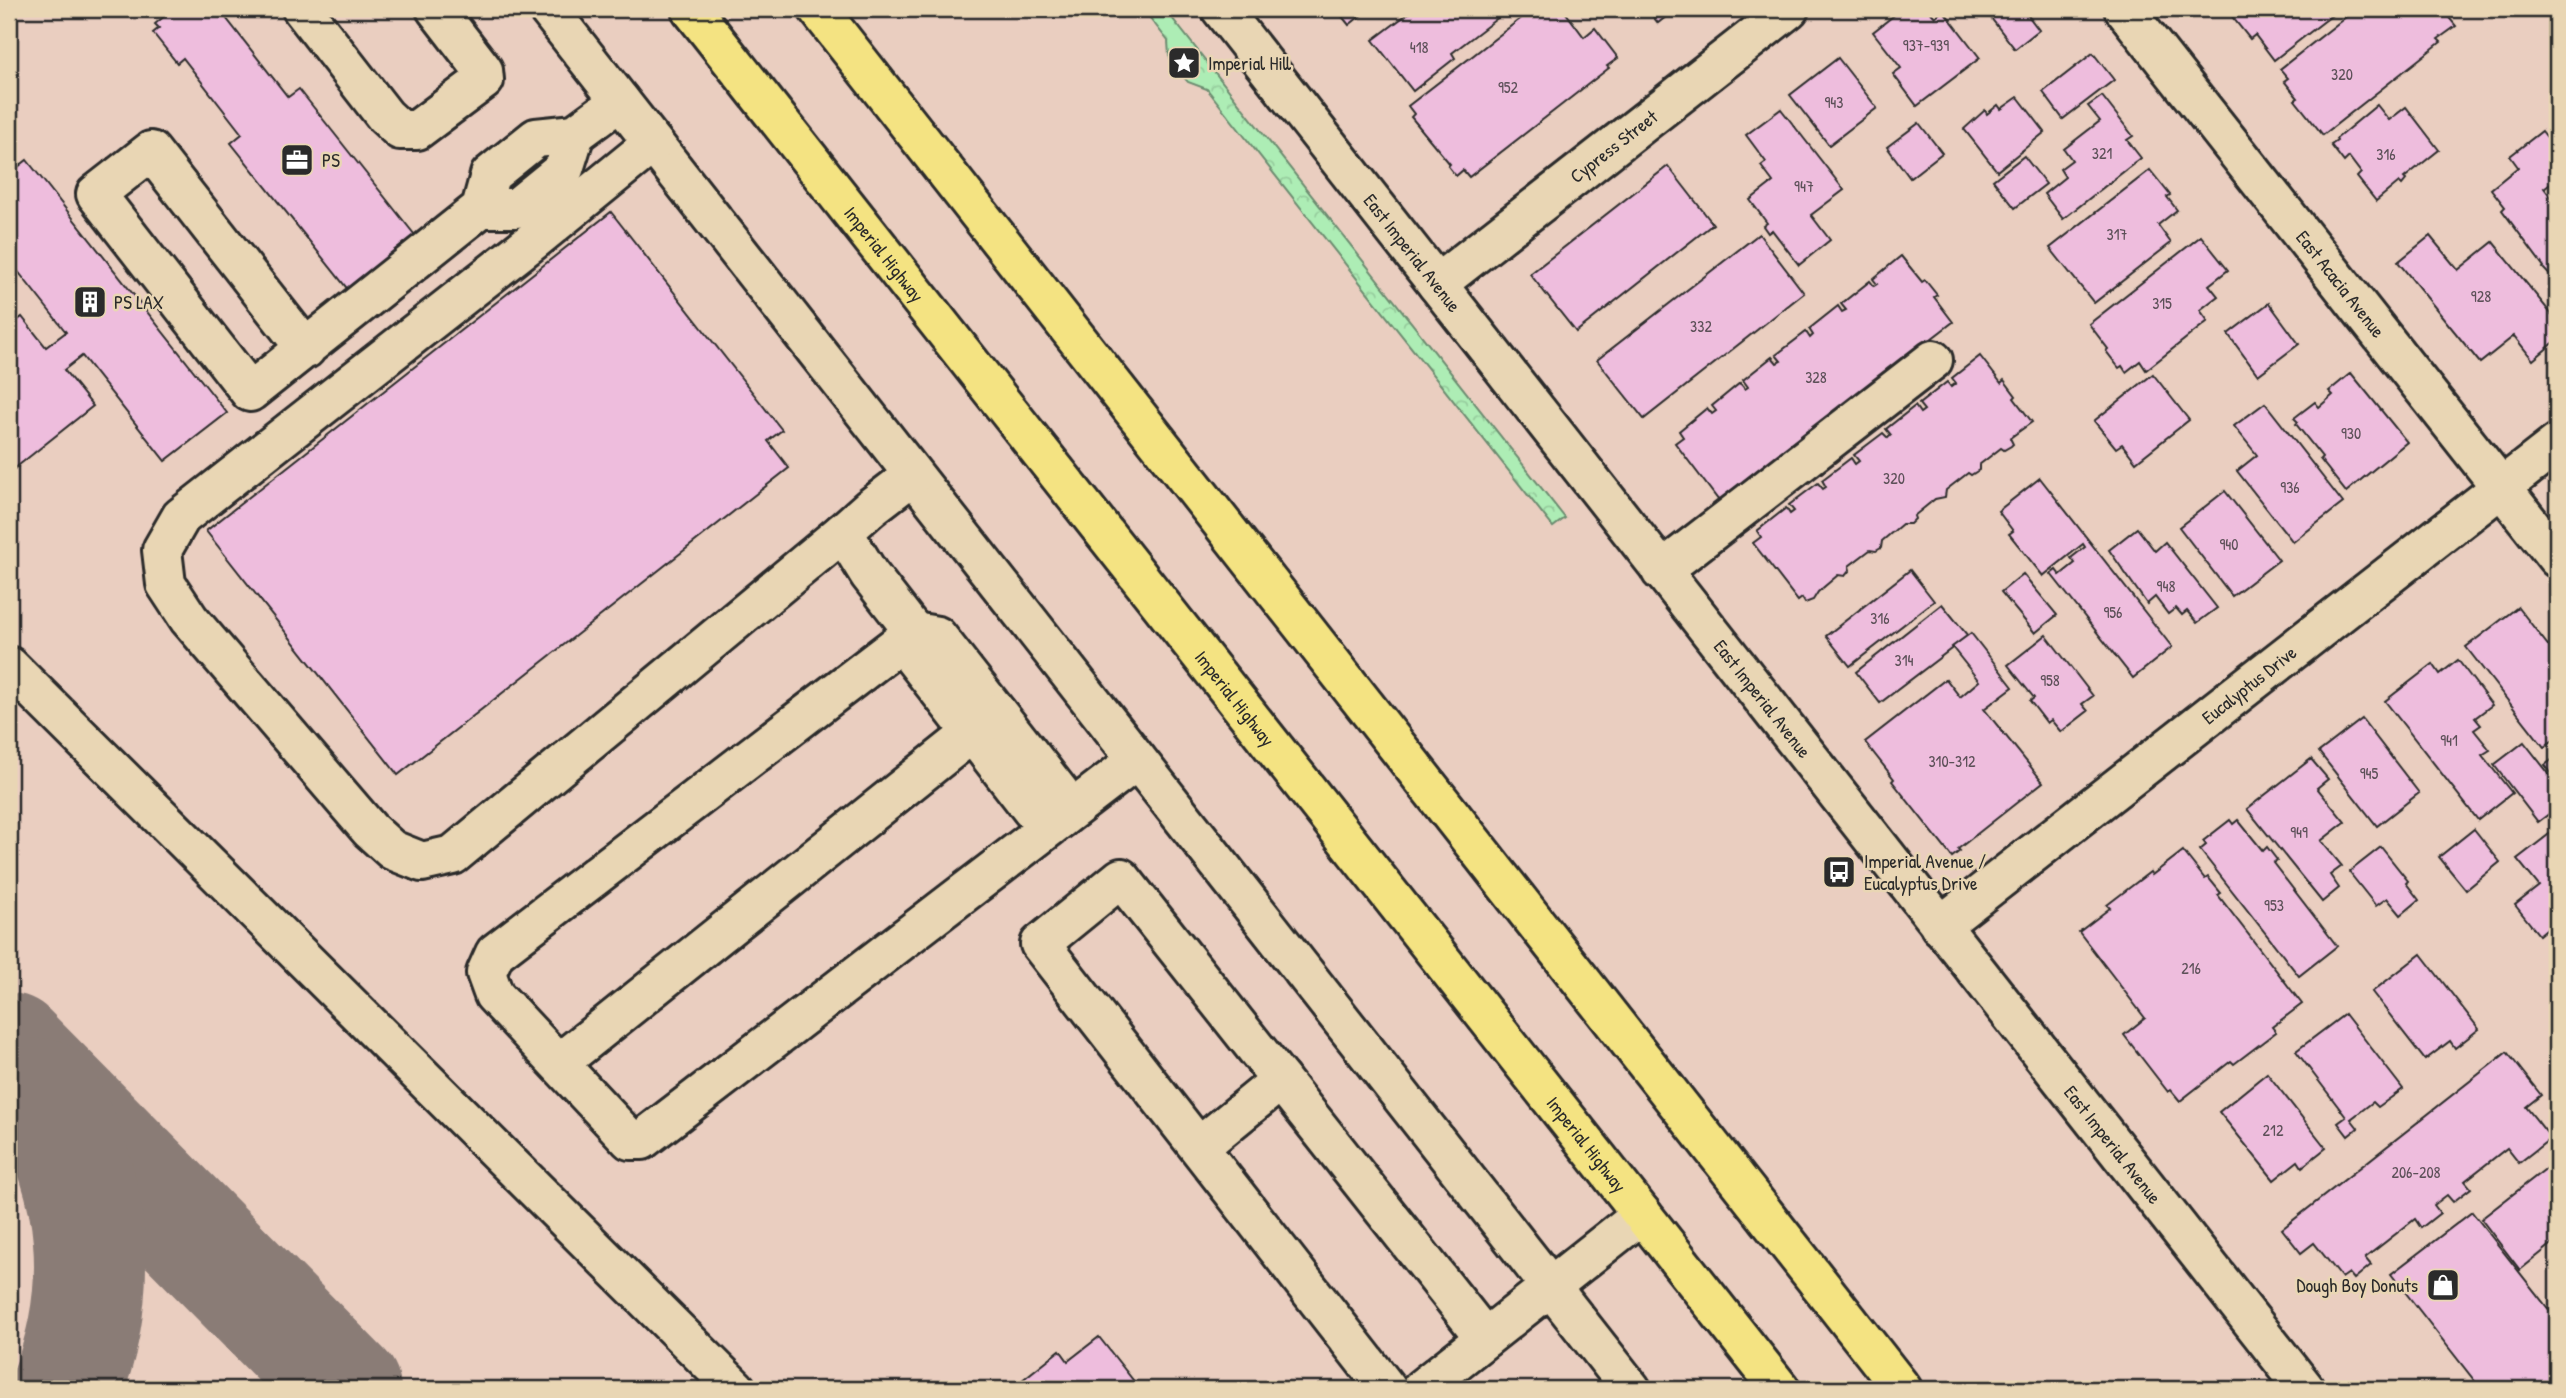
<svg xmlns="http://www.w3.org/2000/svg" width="2566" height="1398" font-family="'Patrick Hand',sans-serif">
	<defs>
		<pattern id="forest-crowns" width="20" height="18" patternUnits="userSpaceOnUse" patternTransform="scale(1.75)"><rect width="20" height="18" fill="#adedb5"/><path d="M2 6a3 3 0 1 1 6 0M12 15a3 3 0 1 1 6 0" fill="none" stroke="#95cb9c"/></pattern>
	</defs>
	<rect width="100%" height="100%" fill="#eacec0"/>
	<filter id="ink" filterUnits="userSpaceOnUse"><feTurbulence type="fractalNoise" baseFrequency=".0143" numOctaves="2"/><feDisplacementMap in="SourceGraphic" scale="14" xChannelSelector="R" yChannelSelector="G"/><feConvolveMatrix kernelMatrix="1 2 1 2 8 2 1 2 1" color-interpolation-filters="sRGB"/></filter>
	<g filter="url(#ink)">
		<path fill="url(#forest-crowns)" stroke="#6c8c70" stroke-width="2" d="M 1143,9 L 1165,9 L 1565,518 L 1553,527 L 1207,89 L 1188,82 L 1180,73 L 1169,56 L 1168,41 Z"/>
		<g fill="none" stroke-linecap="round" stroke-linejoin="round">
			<g stroke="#8a7c76" stroke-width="112">
				<path d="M 9,1049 L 345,1389"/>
				<path d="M 42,1094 C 96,1185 105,1291 66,1389"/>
			</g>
		</g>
		<g fill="#eebddd" stroke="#2b2b2b" stroke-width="2">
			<path d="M 173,9 L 219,9 L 288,97 L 299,89 L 418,239 L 350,292 L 231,143 L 242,134 L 183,58 L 177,63 L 153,33 L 159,28 L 155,24 Z"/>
			<path d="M 1336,9 L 1369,9 L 1349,25 Z"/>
			<path d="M 1414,9 L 1507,9 L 1508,10 L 1452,53 L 1455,58 L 1413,91 L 1373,40 Z"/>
			<path d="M 1533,9 L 1563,9 L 1584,37 L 1595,28 L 1618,58 L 1607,66 L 1609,68 L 1469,177 L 1463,170 L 1456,176 L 1448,166 L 1450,164 L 1411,117 L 1414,114 L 1408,106 Z"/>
			<path d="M 1647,9 L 1676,9 L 1658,23 Z"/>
			<path d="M 1902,9 L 1928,9 L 1935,17 L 1943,10 L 1980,58 L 1917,106 L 1893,74 L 1901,68 L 1873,32 Z"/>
			<path d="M 1984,9 L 2023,9 L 2039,30 L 2015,49 Z"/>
			<path d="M 2226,9 L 2340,9 L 2274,60 L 2255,35 L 2250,39 Z"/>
			<path d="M 2356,9 L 2442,9 L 2456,26 L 2438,39 L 2441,42 L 2323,135 L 2295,100 L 2298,98 L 2284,81 L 2288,78 L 2280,69 Z"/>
			<path d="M 2093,53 L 2114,80 L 2063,119 L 2043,92 Z"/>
			<path d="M 1838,58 L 1877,108 L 1829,145 L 1790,95 Z"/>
			<path d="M 2102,96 L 2133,136 L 2127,140 L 2141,158 L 2063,219 L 2044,194 L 2065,177 L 2060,169 L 2072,160 L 2064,149 L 2100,121 L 2088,106 Z"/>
			<path d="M 2018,97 L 2045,132 L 1997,171 L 1964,129 L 1985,110 L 1987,114 L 1998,105 L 2001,109 Z"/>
			<path d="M 2377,105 L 2389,120 L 2406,107 L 2439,150 L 2404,178 L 2406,180 L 2402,185 L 2399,182 L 2376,201 L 2357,177 L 2361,173 L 2349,157 L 2344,162 L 2331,145 L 2337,141 L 2336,139 Z"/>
			<path d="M 1781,109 L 1844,190 L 1811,215 L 1830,240 L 1799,265 L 1772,230 L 1768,233 L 1763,226 L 1767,223 L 1750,200 L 1773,182 L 1761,166 L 1766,162 L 1746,135 Z"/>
			<path d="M 1919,123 L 1942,153 L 1910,178 L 1887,147 Z"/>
			<path d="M 2542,131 L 2557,150 L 2557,178 L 2544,188 L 2557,205 L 2557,283 L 2543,268 L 2544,267 L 2502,210 L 2505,207 L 2491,189 L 2518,167 L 2510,156 Z"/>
			<path d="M 2024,156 L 2046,184 L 2015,208 L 1993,180 Z"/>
			<path d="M 27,160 L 227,413 L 165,461 L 82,356 L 64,370 L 93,406 L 9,473 L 9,327 L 22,317 L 46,347 L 66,332 L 9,260 L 9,174 Z"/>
			<path d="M 1668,166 L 1713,224 L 1576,332 L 1530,274 Z"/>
			<path d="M 2150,170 L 2170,195 L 2167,197 L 2177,210 L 2158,225 L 2171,243 L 2094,303 L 2050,248 Z"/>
			<path d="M 611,212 L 782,430 L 768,441 L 789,468 L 398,775 L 206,531 Z"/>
			<path d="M 1759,234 L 1804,293 L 1644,419 L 1597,360 Z"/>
			<path d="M 2201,236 L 2228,270 L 2209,285 L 2218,296 L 2200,310 L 2208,321 L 2146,370 L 2140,361 L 2126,372 L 2122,366 L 2119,368 L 2106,351 L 2108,349 L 2089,324 Z"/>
			<path d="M 2430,236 L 2458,270 L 2493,242 L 2557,321 L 2557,340 L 2533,360 L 2514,336 L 2480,363 L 2398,262 Z"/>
			<path d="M 1901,256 L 1922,282 L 1925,280 L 1937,295 L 1934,297 L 1953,322 L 1931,339 L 1933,342 L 1729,500 L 1726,495 L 1719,501 L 1675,443 L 1683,437 L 1679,431 L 1707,408 L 1712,414 L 1716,411 L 1712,406 L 1740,383 L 1745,389 L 1748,387 L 1743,380 L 1772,357 L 1777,363 L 1781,361 L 1776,355 L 1806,332 L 1810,338 L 1813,335 L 1809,329 L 1838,306 L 1842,312 L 1846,310 L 1841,304 L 1870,281 L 1874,286 L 1877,284 L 1873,279 Z"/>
			<path d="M 2269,303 L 2299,344 L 2258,375 L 2228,334 Z"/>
			<path d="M 1980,356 L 2001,383 L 2004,380 L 2016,396 L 2014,398 L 2032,422 L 2010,438 L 2013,444 L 2011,446 L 2004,450 L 2001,448 L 1979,465 L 1979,470 L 1971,475 L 1968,473 L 1946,490 L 1945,497 L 1935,499 L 1914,516 L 1915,519 L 1910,524 L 1902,524 L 1882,541 L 1881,548 L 1876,551 L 1870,550 L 1849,566 L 1850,570 L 1845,576 L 1838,575 L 1818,592 L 1813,600 L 1805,603 L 1802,598 L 1798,601 L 1753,543 L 1761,537 L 1757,531 L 1786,508 L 1790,514 L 1794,511 L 1789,505 L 1818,483 L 1823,489 L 1826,487 L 1822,480 L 1851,458 L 1855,464 L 1859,461 L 1854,455 L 1883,433 L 1888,438 L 1891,435 L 1886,429 L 1915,406 L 1920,413 L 1924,410 L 1919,404 L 1947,382 L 1951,387 L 1956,383 L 1952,378 Z"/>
			<path d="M 2351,373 L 2407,442 L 2346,492 L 2320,459 L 2322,457 L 2296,424 L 2298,422 L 2294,418 L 2315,402 L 2319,407 L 2333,395 L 2329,391 Z"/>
			<path d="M 2153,374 L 2189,420 L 2136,462 L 2122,444 L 2116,448 L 2094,421 Z"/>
			<path d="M 2265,403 L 2343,503 L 2293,542 L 2237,471 L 2257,455 L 2234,426 Z"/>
			<path d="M 2040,478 L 2172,647 L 2133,678 L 2051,574 L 2056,570 L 2060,575 L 2075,563 L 2071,558 L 2085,547 L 2083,544 L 2043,576 L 2009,534 L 2013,531 L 1998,511 Z"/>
			<path d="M 2225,491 L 2279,560 L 2232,596 L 2179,527 Z"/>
			<path d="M 2137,528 L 2155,551 L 2165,542 L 2217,608 L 2197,623 L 2187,611 L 2182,615 L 2176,608 L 2168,614 L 2155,597 L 2147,604 L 2109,550 Z"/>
			<path d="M 1910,570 L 1934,601 L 1850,666 L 1826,636 Z"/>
			<path d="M 2023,574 L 2057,615 L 2035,633 L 2001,592 Z"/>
			<path d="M 1942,604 L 1968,636 L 1880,703 L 1856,672 Z"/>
			<path d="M 2518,607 L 2557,657 L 2557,737 L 2544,747 L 2466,647 Z"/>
			<path d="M 1971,633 L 2013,687 L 1984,709 L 2043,782 L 1958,849 L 1960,851 L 1952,857 L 1892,781 L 1894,779 L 1865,742 L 1946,679 L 1960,697 L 1979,681 L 1952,647 Z"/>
			<path d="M 2046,635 L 2093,696 L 2082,704 L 2088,711 L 2061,732 L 2051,720 L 2047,723 L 2030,701 L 2034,698 L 2008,665 Z"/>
			<path d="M 2458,660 L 2492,705 L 2475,718 L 2481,725 L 2474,730 L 2490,750 L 2482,755 L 2512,793 L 2478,820 L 2385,701 L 2433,664 L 2440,674 Z"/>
			<path d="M 2362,719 L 2419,793 L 2377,826 L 2319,752 Z"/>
			<path d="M 2524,742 L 2557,784 L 2557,808 L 2538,822 L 2494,765 Z"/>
			<path d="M 2557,756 L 2557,780 L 2545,765 Z"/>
			<path d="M 2311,759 L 2328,779 L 2317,788 L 2345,822 L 2321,841 L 2342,866 L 2330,875 L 2339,888 L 2322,902 L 2247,809 Z"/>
			<path d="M 2230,820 L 2233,824 L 2238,820 L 2263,851 L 2267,847 L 2277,860 L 2273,863 L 2337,946 L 2299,976 L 2200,850 L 2206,845 L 2203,841 Z"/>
			<path d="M 2557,828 L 2557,920 L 2539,935 L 2515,905 L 2539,886 L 2517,859 Z"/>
			<path d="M 2474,829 L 2500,862 L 2466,890 L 2439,857 Z"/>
			<path d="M 2381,847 L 2408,881 L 2406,883 L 2419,900 L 2401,915 L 2387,898 L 2376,906 L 2349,872 Z"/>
			<path d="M 2183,851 L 2205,879 L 2208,877 L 2221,893 L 2218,895 L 2302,1004 L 2272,1027 L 2276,1032 L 2234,1064 L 2231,1061 L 2180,1101 L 2171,1090 L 2168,1092 L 2124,1035 L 2145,1018 L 2079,932 L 2110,908 L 2107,905 L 2150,872 L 2152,875 Z"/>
			<path d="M 2421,954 L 2479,1029 L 2455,1048 L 2450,1041 L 2425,1060 L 2372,992 Z"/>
			<path d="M 2345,1014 L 2403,1089 L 2378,1107 L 2373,1102 L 2351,1119 L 2358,1128 L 2348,1136 L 2338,1123 L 2346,1117 L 2296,1051 Z"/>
			<path d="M 2507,1052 L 2541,1095 L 2526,1107 L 2551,1138 L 2519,1163 L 2507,1148 L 2465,1181 L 2471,1188 L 2453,1202 L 2447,1195 L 2434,1205 L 2440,1213 L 2421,1228 L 2415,1219 L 2365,1258 L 2371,1265 L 2354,1279 L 2349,1273 L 2342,1278 L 2314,1243 L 2301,1253 L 2282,1229 Z"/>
			<path d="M 2267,1073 L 2326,1148 L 2302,1167 L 2298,1161 L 2274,1180 L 2219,1112 Z"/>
			<path d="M 2548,1167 L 2557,1179 L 2557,1240 L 2520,1270 L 2481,1219 Z"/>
			<path d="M 2472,1212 L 2557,1320 L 2557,1389 L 2481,1389 L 2391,1274 Z"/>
			<path d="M 1099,1337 L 1140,1389 L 1011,1389 L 1060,1350 L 1068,1361 Z"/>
		</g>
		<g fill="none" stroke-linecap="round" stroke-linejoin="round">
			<defs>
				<g id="minor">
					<path d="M 302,9 L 385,116 L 400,130 L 417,130 L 484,80 L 483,70 L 436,9"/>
					<path d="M 548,9 L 1631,1389"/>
					<path id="s1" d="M 1221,9 L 2305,1389"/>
					<path id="s2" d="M 2124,9 L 2557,558"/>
					<path d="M 653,143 L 534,240 L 181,517 L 162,550 L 166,584 L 189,619 L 370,830 L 392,850 L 422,862 L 453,855 L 843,532"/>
					<path d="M 481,208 L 516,208 L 564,169 L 575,134"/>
					<path id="s3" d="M 1437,284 L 1789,9"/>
					<path d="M 306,349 L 151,151 L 96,194 L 250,392 L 481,208 L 490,175 L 536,138 L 575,134 L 620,101"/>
					<path d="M 913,475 L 870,508 L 843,532 L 869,574 L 914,632 L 913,657 L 1032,810 L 1060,819"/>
					<path d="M 1661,571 L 1933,360"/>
					<path d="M 9,666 L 736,1389"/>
					<path d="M 1060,819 L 1060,793 L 937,636 L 914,632 L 495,953 L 486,973 L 494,995 L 630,1140 L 642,1140 L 1137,760"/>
					<path id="s4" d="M 1940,926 L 2557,444"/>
					<path d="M 559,1063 L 997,713"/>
					<path d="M 1199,1147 L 1281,1080"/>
					<path d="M 1387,1389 L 1040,944 L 1121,878 L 1485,1338"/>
					<path d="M 1421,1389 L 1642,1214"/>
				</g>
				<g id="major">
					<path id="s5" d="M 691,9 L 1780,1389"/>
					<path d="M 818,9 L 1902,1389"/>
				</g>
			</defs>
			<use href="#minor" stroke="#2b2b2b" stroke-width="44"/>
			<use href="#major" stroke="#2b2b2b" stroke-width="44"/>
			<use href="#minor" stroke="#e9d6b4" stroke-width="38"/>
			<use href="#major" stroke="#f4e382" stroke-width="38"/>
		</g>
	</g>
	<defs>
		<symbol id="sight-square" viewBox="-11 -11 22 22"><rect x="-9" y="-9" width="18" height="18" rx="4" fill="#2b2b2b" stroke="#e9d6b4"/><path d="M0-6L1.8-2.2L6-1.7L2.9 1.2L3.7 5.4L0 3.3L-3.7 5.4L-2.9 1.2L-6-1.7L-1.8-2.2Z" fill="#fff"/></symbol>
		<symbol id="office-square" viewBox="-11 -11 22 22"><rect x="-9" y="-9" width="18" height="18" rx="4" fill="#2b2b2b" stroke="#e9d6b4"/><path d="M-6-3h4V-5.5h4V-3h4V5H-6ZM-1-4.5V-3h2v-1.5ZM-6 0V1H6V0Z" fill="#fff"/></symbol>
		<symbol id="building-square" viewBox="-11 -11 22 22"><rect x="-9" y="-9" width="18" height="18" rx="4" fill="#2b2b2b" stroke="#e9d6b4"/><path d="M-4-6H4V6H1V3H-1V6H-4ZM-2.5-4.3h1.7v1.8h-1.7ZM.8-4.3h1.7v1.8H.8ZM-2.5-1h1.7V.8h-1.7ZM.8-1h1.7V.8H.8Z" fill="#fff"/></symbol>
		<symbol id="bus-square" viewBox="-11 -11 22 22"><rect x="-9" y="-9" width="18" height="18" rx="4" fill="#2b2b2b" stroke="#e9d6b4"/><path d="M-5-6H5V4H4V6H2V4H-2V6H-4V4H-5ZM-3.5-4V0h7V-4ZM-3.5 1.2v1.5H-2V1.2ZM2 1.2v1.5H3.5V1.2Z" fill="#fff"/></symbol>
		<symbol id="shop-square" viewBox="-11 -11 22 22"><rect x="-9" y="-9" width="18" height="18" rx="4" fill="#2b2b2b" stroke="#e9d6b4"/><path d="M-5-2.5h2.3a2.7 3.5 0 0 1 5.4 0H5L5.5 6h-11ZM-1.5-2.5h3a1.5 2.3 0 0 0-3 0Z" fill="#fff"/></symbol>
	</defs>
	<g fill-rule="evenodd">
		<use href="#sight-square" x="1165" y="44" width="38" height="38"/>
		<use href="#office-square" x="278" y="141" width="38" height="38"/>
		<use href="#building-square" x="71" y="283" width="38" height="38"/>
		<use href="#bus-square" x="1820" y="853" width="38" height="38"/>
		<use href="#shop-square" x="2424" y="1266" width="38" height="38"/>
	</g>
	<g text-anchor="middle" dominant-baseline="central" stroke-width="5" stroke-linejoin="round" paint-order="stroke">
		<g font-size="16" fill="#5c5058">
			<text x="1926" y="45">937-939</text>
			<text x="1419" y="47">418</text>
			<text x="2342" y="74">320</text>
			<text x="1508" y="87">952</text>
			<text x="1834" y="102">943</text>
			<text x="2102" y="153">321</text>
			<text x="2386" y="154">316</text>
			<text x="1804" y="186">947</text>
			<text x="2117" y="234">317</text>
			<text x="2481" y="296">928</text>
			<text x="2162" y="303">315</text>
			<text x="1701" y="326">332</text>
			<text x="1816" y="377">328</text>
			<text x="2351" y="433">930</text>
			<text x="1894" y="478">320</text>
			<text x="2290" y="487">936</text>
			<text x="2229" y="544">940</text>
			<text x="2166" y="586">948</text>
			<text x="2113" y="612">956</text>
			<text x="1880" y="618">316</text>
			<text x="1904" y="660">314</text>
			<text x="2050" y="680">958</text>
			<text x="2449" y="740">941</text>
			<text x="1952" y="761">310-312</text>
			<text x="2369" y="773">945</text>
			<text x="2299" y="832">949</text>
			<text x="2274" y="905">953</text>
			<text x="2191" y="968">216</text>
			<text x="2273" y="1130">212</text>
			<text x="2416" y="1172">206-208</text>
		</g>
		<g font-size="19" fill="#2b2b2b" stroke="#e9d6b4" text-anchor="start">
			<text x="1208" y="63">Imperial Hill</text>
			<text x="322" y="160">PS</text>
			<text x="114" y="302">PS LAX</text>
			<text x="1864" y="861">Imperial Avenue /<tspan x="1864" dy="22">Eucalyptus Drive</tspan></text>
			<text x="2418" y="1285" text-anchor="end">Dough Boy Donuts</text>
		</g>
		<g font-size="19" fill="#2b2b2b" stroke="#e9d6b4">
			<text stroke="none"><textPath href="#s3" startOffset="224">Cypress Street</textPath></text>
			<text stroke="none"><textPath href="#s1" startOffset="310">East Imperial Avenue</textPath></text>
			<text stroke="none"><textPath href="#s5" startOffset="312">Imperial Highway</textPath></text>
			<text stroke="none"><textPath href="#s2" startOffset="350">East Acacia Avenue</textPath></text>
			<text stroke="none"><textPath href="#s4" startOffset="392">Eucalyptus Drive</textPath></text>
			<text stroke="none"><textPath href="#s5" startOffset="878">Imperial Highway</textPath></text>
			<text stroke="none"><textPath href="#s1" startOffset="877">East Imperial Avenue</textPath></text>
			<text stroke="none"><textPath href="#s5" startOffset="1446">Imperial Highway</textPath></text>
			<text stroke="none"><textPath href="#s1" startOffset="1444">East Imperial Avenue</textPath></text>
		</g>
	</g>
	<rect width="2566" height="1398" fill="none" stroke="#e9d6b4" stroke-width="35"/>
	<rect x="18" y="18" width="2531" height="1363" fill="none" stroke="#2b2b2b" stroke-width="2.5" filter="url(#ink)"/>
</svg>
